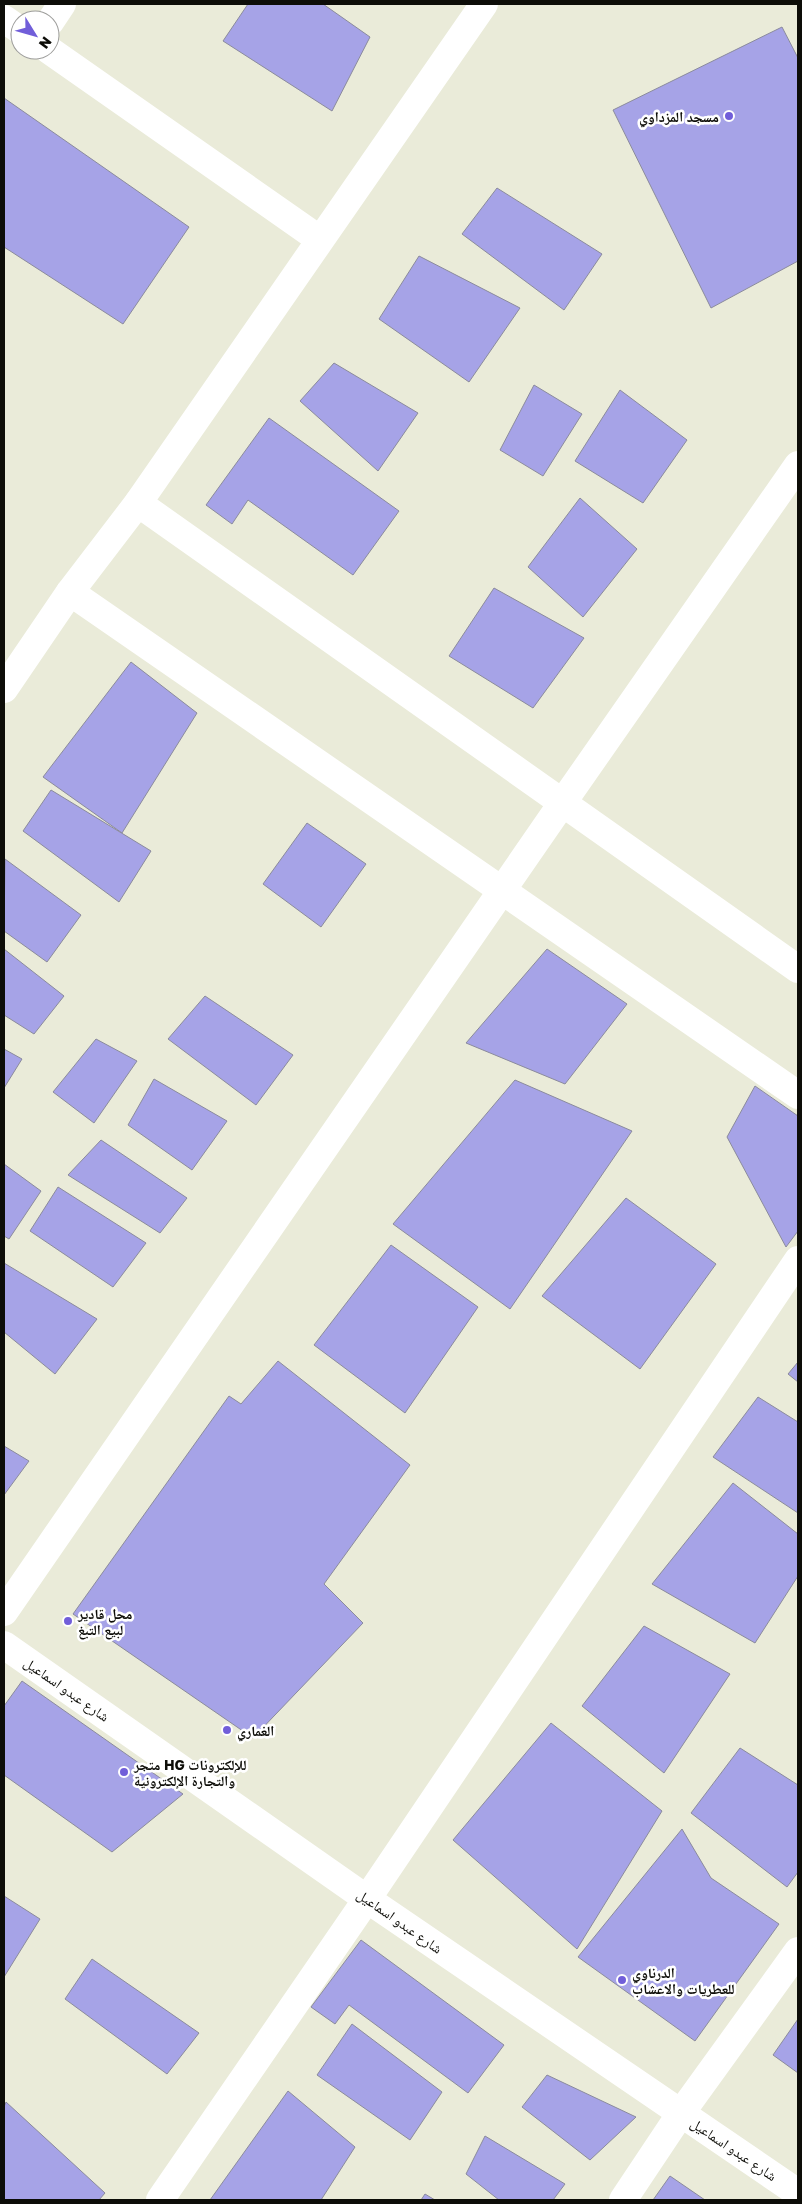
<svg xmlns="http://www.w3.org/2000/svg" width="802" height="2204" font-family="'Golos Text','Noto Naskh Arabic',sans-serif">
	<rect width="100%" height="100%" fill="#eaebd9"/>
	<g fill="#a6a3e7" stroke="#8b8b9c">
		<path d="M 248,4 L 323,4 L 370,37 L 332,111 L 223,41 Z"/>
		<path d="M 782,27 L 798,58 L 798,261 L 711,308 L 613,110 Z"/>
		<path d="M 4,98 L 189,227 L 123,324 L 4,247 Z"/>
		<path d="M 497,188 L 602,254 L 564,310 L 462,234 Z"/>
		<path d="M 419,256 L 520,308 L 469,382 L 379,319 Z"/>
		<path d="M 334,363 L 418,413 L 378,471 L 300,401 Z"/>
		<path d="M 534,385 L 582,414 L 543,476 L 500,450 Z"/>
		<path d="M 620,390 L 687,440 L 643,503 L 575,461 Z"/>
		<path d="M 269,418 L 399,511 L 353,575 L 248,500 L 232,524 L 206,505 Z"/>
		<path d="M 580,498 L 637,549 L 583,617 L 528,567 Z"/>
		<path d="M 494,588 L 584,638 L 533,708 L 449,656 Z"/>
		<path d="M 131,662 L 197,713 L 122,833 L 43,777 Z"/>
		<path d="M 51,790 L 151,851 L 119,902 L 23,831 Z"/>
		<path d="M 307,823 L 366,864 L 321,927 L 263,884 Z"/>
		<path d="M 5,859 L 81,915 L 47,962 L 4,931 Z"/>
		<path d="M 4,949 L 64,996 L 34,1034 L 4,1015 Z"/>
		<path d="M 547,949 L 627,1004 L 565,1084 L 466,1043 Z"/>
		<path d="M 205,996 L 293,1055 L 256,1105 L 168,1039 Z"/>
		<path d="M 96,1039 L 137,1061 L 94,1123 L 53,1092 Z"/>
		<path d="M 4,1049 L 22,1059 L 4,1088 Z"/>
		<path d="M 154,1079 L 227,1121 L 192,1170 L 128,1125 Z"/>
		<path d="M 515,1080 L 632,1131 L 510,1309 L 393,1224 Z"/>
		<path d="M 755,1086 L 798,1116 L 798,1231 L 786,1247 L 727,1137 Z"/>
		<path d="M 101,1140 L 187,1198 L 160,1233 L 68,1175 Z"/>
		<path d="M 4,1164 L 41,1191 L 9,1239 L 4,1236 Z"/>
		<path d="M 58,1187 L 146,1243 L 113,1287 L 30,1231 Z"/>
		<path d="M 626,1198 L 716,1264 L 640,1369 L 542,1296 Z"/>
		<path d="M 391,1245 L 478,1307 L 405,1413 L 314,1345 Z"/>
		<path d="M 4,1263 L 97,1319 L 55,1374 L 4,1332 Z"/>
		<path d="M 278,1361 L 410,1465 L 324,1584 L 363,1623 L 253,1738 L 73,1614 L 229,1396 L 241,1404 Z"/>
		<path d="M 798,1362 L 798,1382 L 788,1374 Z"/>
		<path d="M 758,1397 L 798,1422 L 798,1513 L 713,1457 Z"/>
		<path d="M 4,1446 L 29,1461 L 4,1495 Z"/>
		<path d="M 733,1483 L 798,1534 L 798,1576 L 755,1643 L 652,1584 Z"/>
		<path d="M 644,1626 L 730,1674 L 664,1773 L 582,1706 Z"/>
		<path d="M 22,1681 L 183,1794 L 112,1852 L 4,1775 L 4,1706 Z"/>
		<path d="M 551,1723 L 662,1811 L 577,1949 L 453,1840 Z"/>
		<path d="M 740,1748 L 798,1785 L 798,1872 L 787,1887 L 691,1813 Z"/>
		<path d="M 682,1829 L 711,1878 L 779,1924 L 695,2041 L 578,1957 Z"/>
		<path d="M 4,1896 L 40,1919 L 4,1977 Z"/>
		<path d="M 361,1940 L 504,2045 L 468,2093 L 349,2005 L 335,2024 L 311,2007 Z"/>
		<path d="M 92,1959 L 199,2033 L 167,2074 L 65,1999 Z"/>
		<path d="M 798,2019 L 798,2073 L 773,2055 Z"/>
		<path d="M 352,2024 L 442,2092 L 410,2140 L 317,2075 Z"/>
		<path d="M 547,2075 L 636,2117 L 590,2160 L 522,2107 Z"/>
		<path d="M 288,2091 L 355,2147 L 321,2200 L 210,2200 Z"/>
		<path d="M 6,2102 L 105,2193 L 99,2200 L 4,2200 L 4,2107 Z"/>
		<path d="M 485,2136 L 565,2184 L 553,2200 L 499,2200 L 466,2174 Z"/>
		<path d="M 670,2176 L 705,2200 L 653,2200 Z"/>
		<path d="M 425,2194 L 435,2200 L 421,2200 Z"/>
	</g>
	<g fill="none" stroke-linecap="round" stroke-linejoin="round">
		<g stroke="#fff" stroke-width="28">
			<path d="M 4,19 L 20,30"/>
			<path d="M 50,22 L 62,4"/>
			<path d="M 49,50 L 319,239"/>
			<path d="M 138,503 L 798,969"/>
			<path d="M 70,592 L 798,1095"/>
			<path d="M 4,689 L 70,592 L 138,503 L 484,4"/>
			<path d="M 4,1612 L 563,802 L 798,465"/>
			<path d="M 4,1645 L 367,1899 L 798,2193"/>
			<path d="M 160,2200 L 367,1899 L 798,1260"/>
			<path d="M 623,2200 L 681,2113 L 798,1951"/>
		</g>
	</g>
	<g fill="#715ed9" stroke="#fff" stroke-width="2">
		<circle cx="729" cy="116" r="5"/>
		<circle cx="68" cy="1621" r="5"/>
		<circle cx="227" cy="1730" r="5"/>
		<circle cx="124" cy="1772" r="5"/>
		<circle cx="622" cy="1980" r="5"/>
	</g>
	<g text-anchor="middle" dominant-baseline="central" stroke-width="5" stroke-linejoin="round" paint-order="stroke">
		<g font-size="14" font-weight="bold" fill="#0d0d08" stroke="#fff" text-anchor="start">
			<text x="719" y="116" text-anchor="end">مسجد المزداوي</text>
			<text x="78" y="1613">محل قادير<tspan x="78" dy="16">لبيع التبغ</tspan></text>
			<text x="237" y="1730">الغماري</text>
			<text x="134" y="1764">متجر HG للإلكترونات<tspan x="134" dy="16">والتجارة الإلكترونية</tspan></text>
			<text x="632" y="1972">الدرناوي<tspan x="632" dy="16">للعطريات والاعشاب</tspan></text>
		</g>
		<g font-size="14" fill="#0d0d08" stroke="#fff">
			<text transform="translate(67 1689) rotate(35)">شارع عبدو اسماعيل</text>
			<text transform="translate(400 1921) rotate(35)">شارع عبدو اسماعيل</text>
			<text transform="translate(734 2149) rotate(34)">شارع عبدو اسماعيل</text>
		</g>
	</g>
	<rect width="802" height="2204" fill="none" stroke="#0d0d08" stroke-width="10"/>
	<g transform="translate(35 35) rotate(127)"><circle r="24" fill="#ffffff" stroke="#9e9e9c"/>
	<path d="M0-4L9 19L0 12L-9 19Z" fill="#715ed9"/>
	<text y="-8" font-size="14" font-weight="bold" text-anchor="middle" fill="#0d0d08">N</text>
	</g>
</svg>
